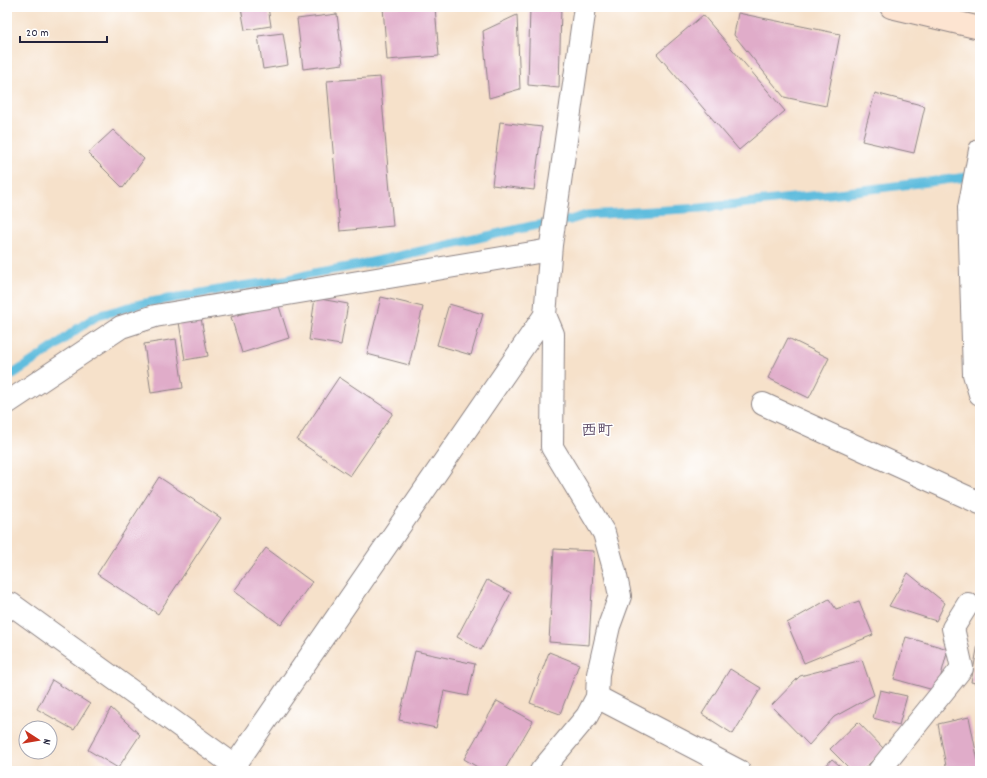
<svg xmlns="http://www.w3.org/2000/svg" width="987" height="778" font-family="Dekko,'Klee One',sans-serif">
	<rect width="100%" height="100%" fill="#fff"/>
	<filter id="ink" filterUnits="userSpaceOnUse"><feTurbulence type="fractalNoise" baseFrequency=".025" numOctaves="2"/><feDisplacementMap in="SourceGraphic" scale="8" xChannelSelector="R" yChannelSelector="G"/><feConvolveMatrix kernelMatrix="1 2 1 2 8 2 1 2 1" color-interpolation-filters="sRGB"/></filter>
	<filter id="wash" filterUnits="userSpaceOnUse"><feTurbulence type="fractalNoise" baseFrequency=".012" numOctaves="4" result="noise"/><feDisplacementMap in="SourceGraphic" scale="16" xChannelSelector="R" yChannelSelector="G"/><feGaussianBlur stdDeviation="0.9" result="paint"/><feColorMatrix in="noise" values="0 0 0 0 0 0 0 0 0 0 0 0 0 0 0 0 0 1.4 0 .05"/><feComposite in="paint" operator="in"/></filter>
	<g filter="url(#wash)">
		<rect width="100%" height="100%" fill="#f6e1ca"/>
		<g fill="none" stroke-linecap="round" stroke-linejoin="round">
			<path stroke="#60bdde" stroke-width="9" d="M 7,378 L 54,347 L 77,329 L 97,316 L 140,304 L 241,286 L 285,280 L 314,273 L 359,265 L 532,226 L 570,220 L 586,215 L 701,208 L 847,192 L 976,176"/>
		</g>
		<g id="blocks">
			<g fill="#e0acc9">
				<path d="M 247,7 L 268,7 L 271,26 L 245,30 L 241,8 Z"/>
				<path d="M 383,7 L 435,7 L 439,56 L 387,60 Z"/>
				<path d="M 530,7 L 561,7 L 559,88 L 528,85 Z"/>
				<path d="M 738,13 L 840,34 L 826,106 L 784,97 L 734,35 Z"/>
				<path d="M 337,14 L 343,64 L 303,69 L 297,19 Z"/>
				<path d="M 517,15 L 520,89 L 489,98 L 483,31 Z"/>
				<path d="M 703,15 L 785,111 L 739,150 L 657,54 Z"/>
				<path d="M 283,33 L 288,65 L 263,69 L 258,36 Z"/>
				<path d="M 380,77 L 393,226 L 340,231 L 327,81 Z"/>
				<path d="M 875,93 L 925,106 L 914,153 L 862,141 Z"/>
				<path d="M 500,122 L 542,127 L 534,190 L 492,185 Z"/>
				<path d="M 113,130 L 144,159 L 123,188 L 88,153 Z"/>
				<path d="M 381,297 L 423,307 L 409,365 L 367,354 Z"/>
				<path d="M 315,298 L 348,304 L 341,345 L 309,340 Z"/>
				<path d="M 278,303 L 289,338 L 242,353 L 231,317 Z"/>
				<path d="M 449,304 L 483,314 L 471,355 L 437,345 Z"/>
				<path d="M 201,318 L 208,356 L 185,360 L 179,322 Z"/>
				<path d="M 788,338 L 829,358 L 809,398 L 768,378 Z"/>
				<path d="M 176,339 L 183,388 L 151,393 L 144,344 Z"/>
				<path d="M 339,377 L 393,413 L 350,476 L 297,440 Z"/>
				<path d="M 159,477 L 221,518 L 158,614 L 97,574 Z"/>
				<path d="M 266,548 L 312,582 L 281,625 L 234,591 Z"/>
				<path d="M 554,549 L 594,551 L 589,645 L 549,642 Z"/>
				<path d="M 908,573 L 945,603 L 936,621 L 889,606 Z"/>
				<path d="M 487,580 L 511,593 L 481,650 L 457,637 Z"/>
				<path d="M 829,599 L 836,609 L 859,601 L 873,635 L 804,663 L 787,623 Z"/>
				<path d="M 906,637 L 948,649 L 937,691 L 894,679 Z"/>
				<path d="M 978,644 L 980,644 L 980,684 L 971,682 Z"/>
				<path d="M 415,651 L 475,664 L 468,696 L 444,691 L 436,728 L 399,720 Z"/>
				<path d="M 549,652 L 579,664 L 560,714 L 530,703 Z"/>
				<path d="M 862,660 L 874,695 L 834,717 L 809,745 L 771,706 L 800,676 Z"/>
				<path d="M 730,669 L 761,688 L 733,734 L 702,714 Z"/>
				<path d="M 52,680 L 90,704 L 74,730 L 37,709 Z"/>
				<path d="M 880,690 L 907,696 L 899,725 L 873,718 Z"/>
				<path d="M 497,701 L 533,721 L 504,771 L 484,771 L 464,759 Z"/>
				<path d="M 111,708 L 140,735 L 118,768 L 88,750 Z"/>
				<path d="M 969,717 L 980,771 L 947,771 L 938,724 Z"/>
				<path d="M 858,722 L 884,749 L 862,771 L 852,771 L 830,749 Z"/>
				<path d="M 832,759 L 846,771 L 821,771 Z"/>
				<path d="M 242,765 L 259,771 L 240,771 Z"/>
			</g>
		</g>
	</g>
	<g filter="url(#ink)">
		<use href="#blocks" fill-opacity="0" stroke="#8c8282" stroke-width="1"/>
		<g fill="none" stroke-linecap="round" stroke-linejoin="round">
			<defs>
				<g id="minor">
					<path d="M 980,150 L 969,208 L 974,374 L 980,394"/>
					<path d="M 7,403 L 121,327 L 155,316 L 550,250"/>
					<path d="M 763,404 L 980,503"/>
					<path d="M 7,610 L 11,604 L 235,766"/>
					<path d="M 597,697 L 739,771"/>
					<path d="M 231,771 L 545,315 L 551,245 L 585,7"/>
					<path d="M 541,771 L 587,716 L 597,697 L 598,674 L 609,626 L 620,596 L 615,572 L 604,533 L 552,447 L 553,334 L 545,315"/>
					<path d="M 879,771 L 962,668 L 953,628 L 968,604"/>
				</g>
				<path id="secondary" d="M 891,7 L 980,28"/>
			</defs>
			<use href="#minor" stroke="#8c8282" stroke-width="24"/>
			<use href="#secondary" stroke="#8c8282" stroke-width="24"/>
			<use href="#minor" stroke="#fff" stroke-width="22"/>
			<use href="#secondary" stroke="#fde4d1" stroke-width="22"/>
		</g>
	</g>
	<g text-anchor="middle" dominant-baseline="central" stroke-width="3" stroke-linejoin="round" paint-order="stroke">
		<g font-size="16" font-weight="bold" fill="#64526d" stroke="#fff">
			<text x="597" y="431">西町</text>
		</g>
	</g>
	<rect width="987" height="778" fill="none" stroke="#fff" stroke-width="24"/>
	<g transform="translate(38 740) rotate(102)"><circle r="19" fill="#ffffff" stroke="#a7a7b1"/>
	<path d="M0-3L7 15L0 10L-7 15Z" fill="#c8321e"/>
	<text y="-6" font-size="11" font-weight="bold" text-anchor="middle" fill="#22223b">N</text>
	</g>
	<path d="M20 36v6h87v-6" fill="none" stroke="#22223b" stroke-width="2"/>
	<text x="26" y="36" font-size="12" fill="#22223b" stroke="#ffffff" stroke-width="3" paint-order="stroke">20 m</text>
</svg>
